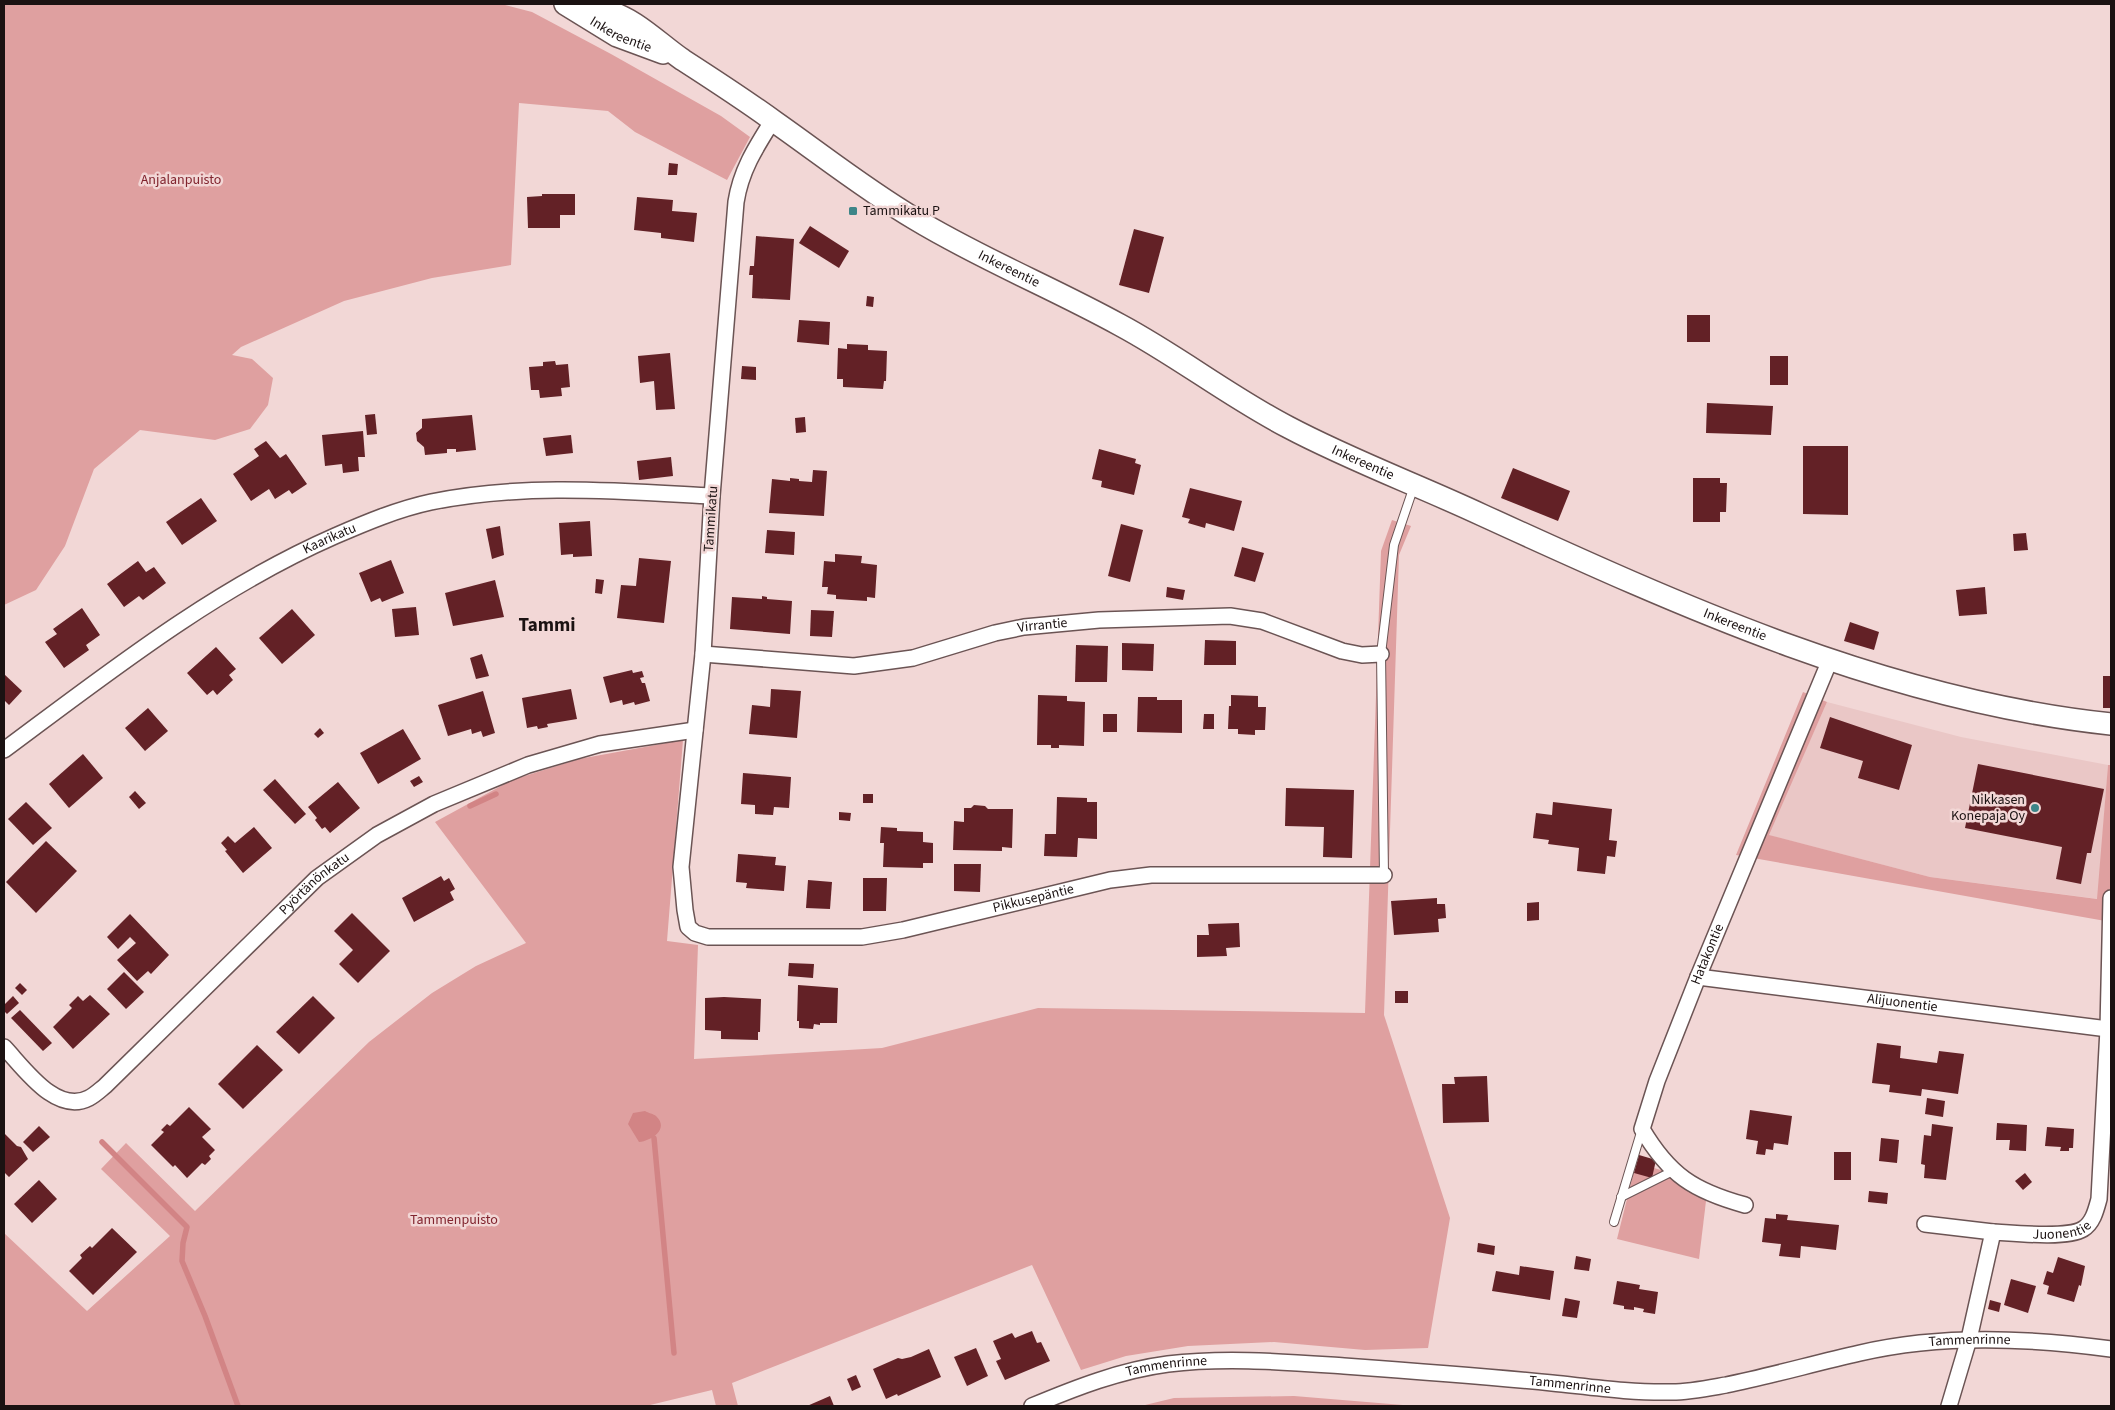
<svg xmlns="http://www.w3.org/2000/svg" width="2115" height="1410" font-family="'Source Sans 3',sans-serif">
	<rect width="100%" height="100%" fill="#f2d7d6"/>
	<path fill="#eac7c6" d="M 1827,702 L 1961,737 L 2108,765 L 2098,899 L 1930,877 L 1768,835 Z"/>
	<g fill="#dfa0a0">
		<path d="M 4,4 L 501,4 L 532,12 L 611,54 L 721,116 L 750,137 L 727,180 L 635,132 L 608,111 L 519,103 L 511,265 L 432,278 L 344,301 L 241,347 L 232,355 L 252,359 L 273,378 L 268,405 L 250,429 L 215,440 L 140,430 L 94,469 L 65,546 L 36,590 L 4,605 Z"/>
		<path d="M 1392,520 L 1411,526 L 1399,555 L 1384,1015 L 1450,1218 L 1428,1348 L 1365,1350 L 1274,1342 L 1188,1346 L 1126,1356 L 1081,1370 L 1032,1265 L 732,1383 L 738,1406 L 716,1406 L 712,1390 L 646,1406 L 4,1406 L 4,1233 L 87,1311 L 170,1236 L 101,1169 L 126,1143 L 195,1211 L 369,1042 L 432,993 L 476,966 L 526,943 L 435,822 L 512,780 L 579,759 L 683,740 L 667,941 L 698,945 L 694,1059 L 882,1048 L 1038,1008 L 1365,1013 L 1381,551 Z"/>
		<path d="M 1803,692 L 1827,702 L 1769,835 L 1930,877 L 2097,899 L 2108,765 L 2111,765 L 2111,922 L 1736,855 Z"/>
		<path d="M 1636,1163 L 1661,1170 L 1706,1201 L 1699,1259 L 1617,1239 Z"/>
		<path d="M 1294,1396 L 1415,1406 L 1141,1406 L 1174,1398 Z"/>
	</g>
	<path fill="#d28485" d="M 645,1111 C 648,1113 654,1114 656,1116 C 670,1129 651,1141 639,1142 L 628,1124 L 633,1113 Z"/>
	<g fill="none" stroke-linecap="round" stroke-linejoin="round">
		<g stroke="#d28485" stroke-width="5.5">
			<path d="M 470,806 L 496,794"/>
			<path d="M 654,1138 L 674,1353"/>
			<path d="M 102,1142 L 187,1227 L 183,1243 L 182,1261 L 205,1316 L 238,1406"/>
		</g>
	</g>
	<g fill="#632126">
		<path d="M 669,163 L 678,164 L 677,175 L 668,175 Z"/>
		<path d="M 542,194 L 575,194 L 575,215 L 560,215 L 560,228 L 528,228 L 527,197 L 542,196 Z"/>
		<path d="M 637,197 L 673,200 L 672,211 L 697,213 L 694,242 L 661,238 L 661,233 L 634,230 Z"/>
		<path d="M 810,226 L 849,251 L 839,268 L 799,243 Z"/>
		<path d="M 1134,229 L 1164,237 L 1149,293 L 1119,285 Z"/>
		<path d="M 756,236 L 794,239 L 790,300 L 752,298 L 753,275 L 749,275 L 750,266 L 754,266 Z"/>
		<path d="M 867,296 L 874,297 L 873,307 L 866,306 Z"/>
		<rect x="1687" y="315" width="23" height="27"/>
		<path d="M 799,320 L 830,322 L 829,345 L 797,342 Z"/>
		<path d="M 847,344 L 868,345 L 868,350 L 887,351 L 886,381 L 884,381 L 883,389 L 843,387 L 843,379 L 837,379 L 838,348 L 847,349 Z"/>
		<path d="M 670,353 L 675,409 L 656,410 L 654,381 L 640,383 L 638,356 Z"/>
		<rect x="1770" y="356" width="18" height="29"/>
		<path d="M 555,361 L 556,365 L 568,364 L 570,387 L 561,388 L 562,396 L 540,398 L 539,390 L 531,390 L 529,367 L 543,366 L 543,362 Z"/>
		<path d="M 742,366 L 756,367 L 756,380 L 741,379 Z"/>
		<path d="M 1707,403 L 1773,406 L 1771,435 L 1706,433 Z"/>
		<path d="M 375,414 L 377,434 L 367,435 L 365,415 Z"/>
		<path d="M 472,415 L 476,450 L 456,452 L 456,449 L 447,449 L 447,453 L 425,455 L 424,447 L 417,441 L 416,433 L 422,428 L 422,419 Z"/>
		<path d="M 805,417 L 806,432 L 796,433 L 795,418 Z"/>
		<path d="M 363,431 L 365,457 L 358,457 L 359,471 L 343,473 L 342,464 L 325,466 L 322,435 Z"/>
		<path d="M 571,435 L 573,453 L 546,456 L 543,438 Z"/>
		<path d="M 266,441 L 280,458 L 286,454 L 307,484 L 292,494 L 289,490 L 275,499 L 269,489 L 251,501 L 233,474 L 259,456 L 254,449 Z"/>
		<path d="M 1803,446 L 1848,446 L 1848,515 L 1803,514 Z"/>
		<path d="M 1099,449 L 1136,459 L 1135,463 L 1141,465 L 1134,495 L 1101,487 L 1102,481 L 1092,479 Z"/>
		<path d="M 671,457 L 673,476 L 639,480 L 637,461 Z"/>
		<path d="M 1513,468 L 1570,491 L 1558,521 L 1501,498 Z"/>
		<path d="M 813,470 L 827,471 L 824,516 L 769,513 L 772,479 L 790,481 L 790,478 L 799,479 L 799,481 L 812,482 Z"/>
		<path d="M 1693,478 L 1720,478 L 1720,483 L 1727,483 L 1726,512 L 1720,512 L 1720,522 L 1693,522 Z"/>
		<path d="M 1190,488 L 1242,501 L 1234,531 L 1206,523 L 1205,528 L 1188,523 L 1190,519 L 1182,517 Z"/>
		<path d="M 201,498 L 217,521 L 182,545 L 166,522 Z"/>
		<path d="M 590,521 L 592,556 L 573,557 L 573,554 L 561,555 L 559,523 Z"/>
		<path d="M 1121,524 L 1143,530 L 1130,582 L 1108,576 Z"/>
		<path d="M 500,526 L 504,555 L 492,559 L 486,529 Z"/>
		<path d="M 767,530 L 795,532 L 794,555 L 765,553 Z"/>
		<path d="M 2026,533 L 2028,550 L 2014,551 L 2013,534 Z"/>
		<path d="M 1242,547 L 1264,553 L 1255,582 L 1234,576 Z"/>
		<path d="M 835,554 L 862,556 L 861,563 L 877,565 L 875,598 L 867,597 L 867,601 L 836,599 L 836,595 L 827,594 L 828,587 L 822,587 L 824,561 L 835,562 Z"/>
		<path d="M 639,558 L 671,561 L 664,623 L 617,618 L 621,585 L 636,586 Z"/>
		<path d="M 391,560 L 404,593 L 382,602 L 380,598 L 371,602 L 359,573 Z"/>
		<path d="M 138,561 L 146,572 L 154,567 L 166,583 L 143,600 L 139,596 L 124,607 L 107,584 Z"/>
		<path d="M 596,579 L 604,580 L 602,594 L 595,593 Z"/>
		<path d="M 495,580 L 504,617 L 453,626 L 445,593 Z"/>
		<path d="M 1167,587 L 1185,590 L 1183,600 L 1166,597 Z"/>
		<path d="M 1985,587 L 1987,614 L 1959,616 L 1956,590 Z"/>
		<path d="M 762,596 L 767,597 L 767,599 L 792,601 L 790,634 L 730,629 L 732,597 L 762,599 Z"/>
		<path d="M 416,607 L 419,635 L 395,637 L 392,609 Z"/>
		<path d="M 82,608 L 100,635 L 86,645 L 89,650 L 64,668 L 45,642 L 57,634 L 53,629 Z"/>
		<path d="M 292,609 L 315,635 L 282,664 L 259,638 Z"/>
		<path d="M 811,610 L 834,611 L 832,637 L 810,636 Z"/>
		<path d="M 1850,622 L 1879,632 L 1874,650 L 1844,641 Z"/>
		<path d="M 1205,640 L 1236,641 L 1236,665 L 1204,665 Z"/>
		<path d="M 1122,643 L 1154,644 L 1153,671 L 1122,670 Z"/>
		<path d="M 1076,645 L 1108,646 L 1107,682 L 1075,682 Z"/>
		<path d="M 216,647 L 236,669 L 229,675 L 233,680 L 217,695 L 213,690 L 207,695 L 187,673 Z"/>
		<path d="M 482,654 L 489,676 L 476,679 L 470,658 Z"/>
		<path d="M 632,670 L 633,673 L 642,671 L 644,677 L 640,678 L 642,683 L 645,683 L 650,701 L 635,705 L 634,702 L 623,705 L 622,700 L 610,703 L 603,677 Z"/>
		<path d="M 4,674 L 22,691 L 9,705 L 4,700 Z"/>
		<rect x="2103" y="676" width="8" height="32"/>
		<path d="M 571,689 L 577,719 L 547,724 L 548,727 L 538,729 L 537,726 L 527,728 L 522,698 Z"/>
		<path d="M 771,689 L 801,691 L 797,738 L 749,734 L 752,705 L 770,707 Z"/>
		<path d="M 483,691 L 495,733 L 483,737 L 481,731 L 472,734 L 471,729 L 448,736 L 438,705 Z"/>
		<path d="M 1038,695 L 1067,696 L 1067,701 L 1085,702 L 1084,746 L 1059,745 L 1059,748 L 1051,748 L 1051,745 L 1037,745 Z"/>
		<path d="M 1231,695 L 1258,696 L 1258,707 L 1266,707 L 1265,730 L 1255,730 L 1255,735 L 1238,734 L 1238,729 L 1228,729 L 1229,706 L 1231,706 Z"/>
		<path d="M 1138,697 L 1157,697 L 1157,700 L 1182,700 L 1182,733 L 1137,732 Z"/>
		<path d="M 148,708 L 168,731 L 145,751 L 125,728 Z"/>
		<rect x="1103" y="714" width="14" height="18"/>
		<path d="M 1204,714 L 1214,714 L 1214,729 L 1203,729 Z"/>
		<path d="M 1830,717 L 1912,745 L 1899,790 L 1858,778 L 1863,761 L 1820,748 Z"/>
		<path d="M 320,728 L 324,733 L 318,738 L 314,734 Z"/>
		<path d="M 403,729 L 421,759 L 378,784 L 360,753 Z"/>
		<path d="M 83,754 L 103,778 L 69,808 L 49,784 Z"/>
		<path d="M 1978,764 L 2104,789 L 2091,853 L 2087,853 L 2081,884 L 2056,879 L 2062,847 L 1965,828 Z"/>
		<path d="M 743,773 L 791,777 L 789,808 L 774,807 L 773,815 L 755,814 L 755,805 L 741,804 Z"/>
		<path d="M 419,776 L 423,782 L 414,787 L 410,781 Z"/>
		<path d="M 275,779 L 306,814 L 295,824 L 263,790 Z"/>
		<path d="M 338,782 L 360,808 L 330,833 L 325,827 L 322,829 L 315,820 L 317,818 L 308,807 Z"/>
		<path d="M 1286,788 L 1354,790 L 1352,858 L 1323,857 L 1324,827 L 1285,826 Z"/>
		<path d="M 135,791 L 146,803 L 139,809 L 129,797 Z"/>
		<rect x="863" y="794" width="10" height="9"/>
		<path d="M 1057,797 L 1087,798 L 1087,802 L 1097,802 L 1097,839 L 1078,838 L 1077,857 L 1044,856 L 1045,834 L 1056,834 Z"/>
		<path d="M 26,802 L 52,828 L 33,845 L 8,819 Z"/>
		<path d="M 1553,802 L 1612,809 L 1609,840 L 1617,841 L 1615,857 L 1607,856 L 1605,874 L 1577,871 L 1579,848 L 1548,844 L 1549,840 L 1533,838 L 1536,813 L 1552,815 Z"/>
		<path d="M 974,805 L 985,806 L 988,809 L 1013,809 L 1012,848 L 1002,847 L 1002,851 L 953,850 L 954,821 L 964,822 L 964,808 L 971,808 Z"/>
		<path d="M 839,812 L 851,813 L 850,821 L 839,820 Z"/>
		<path d="M 254,827 L 272,848 L 243,873 L 225,851 L 227,850 L 221,843 L 228,836 L 235,843 Z"/>
		<path d="M 881,827 L 897,828 L 897,831 L 923,832 L 923,842 L 933,843 L 933,863 L 923,863 L 923,868 L 883,867 L 884,843 L 880,843 Z"/>
		<path d="M 46,841 L 77,871 L 36,913 L 6,882 Z"/>
		<path d="M 738,854 L 776,857 L 775,865 L 786,866 L 784,891 L 746,888 L 747,883 L 736,882 Z"/>
		<path d="M 954,864 L 981,864 L 980,892 L 954,891 Z"/>
		<path d="M 441,876 L 444,881 L 449,878 L 455,889 L 450,892 L 454,900 L 414,922 L 402,898 Z"/>
		<path d="M 863,878 L 887,878 L 886,911 L 863,911 Z"/>
		<path d="M 808,880 L 832,882 L 830,909 L 806,908 Z"/>
		<path d="M 1437,898 L 1437,904 L 1445,904 L 1446,918 L 1438,919 L 1439,932 L 1394,935 L 1391,901 Z"/>
		<path d="M 1539,902 L 1539,920 L 1527,921 L 1527,903 Z"/>
		<path d="M 352,913 L 390,951 L 358,983 L 339,964 L 353,950 L 334,931 Z"/>
		<path d="M 130,914 L 169,955 L 151,974 L 148,971 L 137,981 L 117,960 L 136,943 L 130,937 L 118,949 L 107,937 Z"/>
		<path d="M 1239,923 L 1240,947 L 1226,948 L 1227,956 L 1197,957 L 1197,935 L 1209,935 L 1208,924 Z"/>
		<path d="M 789,963 L 814,964 L 813,978 L 788,976 Z"/>
		<path d="M 124,972 L 144,992 L 126,1009 L 107,989 Z"/>
		<path d="M 20,983 L 27,990 L 22,995 L 15,988 Z"/>
		<path d="M 798,985 L 838,988 L 837,1023 L 820,1023 L 820,1025 L 814,1024 L 813,1029 L 799,1028 L 799,1021 L 797,1021 Z"/>
		<rect x="1395" y="991" width="13" height="12"/>
		<path d="M 90,995 L 110,1014 L 73,1049 L 53,1027 L 72,1008 L 69,1005 L 78,996 L 83,1001 Z"/>
		<path d="M 13,996 L 19,1003 L 7,1014 L 4,1011 L 4,1005 Z"/>
		<path d="M 313,996 L 335,1018 L 299,1054 L 276,1032 Z"/>
		<path d="M 724,997 L 761,999 L 760,1032 L 758,1032 L 758,1040 L 721,1039 L 721,1031 L 705,1030 L 705,998 Z"/>
		<path d="M 20,1010 L 52,1043 L 43,1051 L 11,1018 Z"/>
		<path d="M 1877,1043 L 1901,1046 L 1900,1058 L 1937,1063 L 1939,1051 L 1964,1054 L 1958,1094 L 1922,1089 L 1921,1096 L 1889,1092 L 1890,1085 L 1872,1083 Z"/>
		<path d="M 257,1045 L 283,1070 L 243,1109 L 218,1084 Z"/>
		<path d="M 1487,1076 L 1489,1122 L 1443,1123 L 1442,1084 L 1455,1084 L 1454,1077 Z"/>
		<path d="M 1927,1098 L 1945,1101 L 1943,1117 L 1925,1114 Z"/>
		<path d="M 189,1107 L 211,1129 L 202,1137 L 215,1150 L 209,1156 L 211,1159 L 205,1165 L 202,1163 L 187,1178 L 175,1165 L 173,1167 L 151,1145 L 164,1132 L 161,1130 L 167,1124 L 170,1126 Z"/>
		<path d="M 1750,1110 L 1792,1116 L 1788,1145 L 1774,1143 L 1773,1150 L 1766,1149 L 1765,1155 L 1756,1154 L 1758,1141 L 1746,1139 Z"/>
		<path d="M 1997,1123 L 2027,1125 L 2026,1151 L 2009,1150 L 2010,1140 L 1996,1140 Z"/>
		<path d="M 1932,1124 L 1953,1127 L 1946,1180 L 1924,1178 L 1925,1165 L 1921,1164 L 1924,1135 L 1931,1136 Z"/>
		<path d="M 39,1126 L 50,1137 L 33,1152 L 23,1142 Z"/>
		<path d="M 2047,1127 L 2074,1129 L 2073,1148 L 2069,1148 L 2069,1151 L 2060,1151 L 2061,1147 L 2045,1146 Z"/>
		<path d="M 4,1133 L 17,1146 L 21,1147 L 28,1159 L 9,1177 L 4,1172 Z"/>
		<path d="M 1881,1138 L 1899,1140 L 1897,1163 L 1879,1161 Z"/>
		<rect x="1834" y="1152" width="17" height="28"/>
		<path d="M 1639,1155 L 1656,1160 L 1652,1178 L 1634,1173 Z"/>
		<path d="M 2025,1173 L 2032,1182 L 2023,1190 L 2015,1181 Z"/>
		<path d="M 39,1180 L 57,1199 L 32,1223 L 14,1204 Z"/>
		<path d="M 1869,1191 L 1888,1193 L 1887,1204 L 1868,1202 Z"/>
		<path d="M 1776,1214 L 1788,1215 L 1787,1220 L 1839,1225 L 1836,1250 L 1801,1246 L 1800,1258 L 1779,1256 L 1781,1244 L 1762,1242 L 1765,1218 L 1776,1219 Z"/>
		<path d="M 112,1228 L 137,1252 L 93,1295 L 69,1271 L 82,1258 L 80,1255 L 90,1246 L 92,1248 Z"/>
		<path d="M 1478,1243 L 1495,1246 L 1494,1255 L 1477,1252 Z"/>
		<path d="M 1576,1256 L 1591,1259 L 1589,1271 L 1574,1269 Z"/>
		<path d="M 2058,1257 L 2085,1266 L 2081,1286 L 2079,1285 L 2074,1302 L 2047,1294 L 2049,1286 L 2043,1284 L 2047,1271 L 2053,1273 Z"/>
		<path d="M 1520,1266 L 1554,1271 L 1550,1300 L 1492,1291 L 1496,1271 L 1519,1275 Z"/>
		<path d="M 2011,1279 L 2036,1286 L 2028,1313 L 2004,1305 Z"/>
		<path d="M 1617,1281 L 1640,1285 L 1639,1289 L 1658,1292 L 1655,1314 L 1643,1312 L 1644,1309 L 1634,1307 L 1634,1310 L 1624,1309 L 1624,1306 L 1613,1304 Z"/>
		<path d="M 1565,1298 L 1580,1301 L 1577,1318 L 1562,1316 Z"/>
		<path d="M 1990,1300 L 2001,1303 L 1999,1312 L 1988,1309 Z"/>
		<path d="M 1032,1331 L 1037,1343 L 1041,1342 L 1050,1361 L 1005,1380 L 996,1361 L 1001,1359 L 993,1341 L 1012,1333 L 1015,1338 Z"/>
		<path d="M 976,1348 L 988,1376 L 967,1386 L 954,1357 Z"/>
		<path d="M 929,1349 L 941,1377 L 898,1396 L 897,1394 L 886,1399 L 873,1369 L 898,1358 L 902,1359 L 911,1357 Z"/>
		<path d="M 856,1375 L 861,1387 L 852,1391 L 847,1379 Z"/>
		<path d="M 830,1396 L 834,1406 L 807,1406 Z"/>
	</g>
	<g fill="none" stroke-linecap="round" stroke-linejoin="round">
		<defs>
			<g id="lane">
				<path d="M 1384,875 L 1381,654 L 1394,545 L 1414,486"/>
				<path d="M 1621,1197 L 1673,1171"/>
				<path d="M 1614,1222 L 1642,1129"/>
			</g>
			<g id="street">
				<path id="s1" d="M 773,120 C 756,147 741,170 736,202 L 712,496 L 703,654 L 681,867 L 685,910 L 688,927 L 695,933 L 708,937 L 862,937 L 903,930 L 1110,880 L 1151,875 L 1384,875"/>
				<path id="s2" d="M 703,654 L 854,666 L 913,658 L 995,633 L 1024,627 L 1099,620 L 1230,616 L 1262,621 L 1342,651 L 1362,655 L 1381,654"/>
				<path id="s3" d="M 4,750 C 109,672 214,589 335,536 C 365,523 398,509 431,502 C 524,483 618,491 712,496"/>
				<path id="s4" d="M 1698,977 L 2108,1029"/>
				<path id="s5" d="M 4,1047 C 24,1068 56,1115 89,1098 C 95,1095 100,1090 105,1086 L 317,878 L 377,835 L 434,804 L 528,765 L 600,744 L 695,730"/>
				<path id="s6" d="M 1745,1205 C 1694,1191 1669,1175 1642,1129 L 1657,1081 L 1698,977 L 1830,660"/>
				<path d="M 1925,1224 L 1993,1232"/>
				<path id="s7" d="M 1032,1406 C 1075,1388 1121,1370 1168,1364 C 1226,1357 1285,1362 1344,1366 C 1413,1371 1482,1376 1552,1383 C 1591,1387 1632,1393 1672,1392 C 1690,1392 1709,1388 1726,1385 C 1771,1376 1815,1363 1860,1353 C 1942,1334 2028,1338 2111,1349"/>
				<path id="s8" d="M 1949,1406 L 1969,1339 L 1993,1232 C 2013,1233 2067,1239 2083,1229 C 2093,1223 2096,1210 2099,1199 L 2108,1029 L 2111,898"/>
			</g>
			<g id="secondary">
				<path id="s9" d="M 565,4 L 617,36 L 663,53"/>
				<path id="s10" d="M 589,4 C 605,9 621,15 635,24 C 652,35 667,49 683,60 C 714,80 745,100 775,122 C 822,155 866,190 915,219 C 981,259 1053,288 1120,325 C 1178,356 1230,397 1288,427 C 1350,460 1418,485 1482,515 C 1683,607 1890,701 2111,724"/>
			</g>
		</defs>
		<use href="#lane" stroke="#6b5454" stroke-width="10"/>
		<use href="#street" stroke="#6b5454" stroke-width="18"/>
		<use href="#secondary" stroke="#6b5454" stroke-width="24"/>
		<use href="#lane" stroke="#fff" stroke-width="8"/>
		<use href="#street" stroke="#fff" stroke-width="15"/>
		<use href="#secondary" stroke="#fff" stroke-width="21"/>
	</g>
	<g fill="#3d8588" stroke="#f2d7d6" stroke-width="2">
		<rect x="848" y="206" width="10" height="10" rx="2.5"/>
		<circle cx="2035" cy="808" r="5"/>
	</g>
	<g text-anchor="middle" dominant-baseline="central" stroke-width="5" stroke-linejoin="round" paint-order="stroke">
		<g font-size="14" fill="#1b1212" stroke="#f2d7d6">
			<text stroke="none"><textPath href="#s9" startOffset="64">Inkereentie</textPath></text>
			<text stroke="none"><textPath href="#s10" startOffset="498">Inkereentie</textPath></text>
			<text stroke="none"><textPath href="#s10" startOffset="902">Inkereentie</textPath></text>
			<text transform="translate(711 519) rotate(-86)">Tammikatu</text>
			<text stroke="none"><textPath href="#s3" startOffset="389">Kaarikatu</textPath></text>
			<text stroke="none"><textPath href="#s10" startOffset="1308">Inkereentie</textPath></text>
			<text stroke="none"><textPath href="#s2" startOffset="345">Virrantie</textPath></text>
			<text stroke="none"><textPath href="#s5" startOffset="418">Pyörtänönkatu</textPath></text>
			<text stroke="none"><textPath href="#s1" startOffset="1171">Pikkusepäntie</textPath></text>
			<text stroke="none"><textPath href="#s6" startOffset="319">Hatakontie</textPath></text>
			<text stroke="none"><textPath href="#s4" startOffset="206">Alijuonentie</textPath></text>
			<text stroke="none"><textPath href="#s8" startOffset="249">Juonentie</textPath></text>
			<text stroke="none"><textPath href="#s7" startOffset="951">Tammenrinne</textPath></text>
			<text stroke="none"><textPath href="#s7" startOffset="141">Tammenrinne</textPath></text>
			<text stroke="none"><textPath href="#s7" startOffset="546">Tammenrinne</textPath></text>
		</g>
		<g font-size="14" fill="#81242e" stroke="#f2d7d6">
			<text x="181" y="180">Anjalanpuisto</text>
			<text x="454" y="1220">Tammenpuisto</text>
		</g>
		<g font-size="14" fill="#1b1212" stroke="#f2d7d6" text-anchor="start">
			<text x="863" y="211">Tammikatu P</text>
			<text x="2025" y="800" text-anchor="end">Nikkasen<tspan x="2025" dy="16">Konepaja Oy</tspan></text>
		</g>
		<g font-size="19" font-weight="bold" fill="#1b1212" stroke="#f2d7d6">
			<text x="547" y="625">Tammi</text>
		</g>
	</g>
	<rect width="2115" height="1410" fill="none" stroke="#1b1212" stroke-width="10"/>
</svg>
